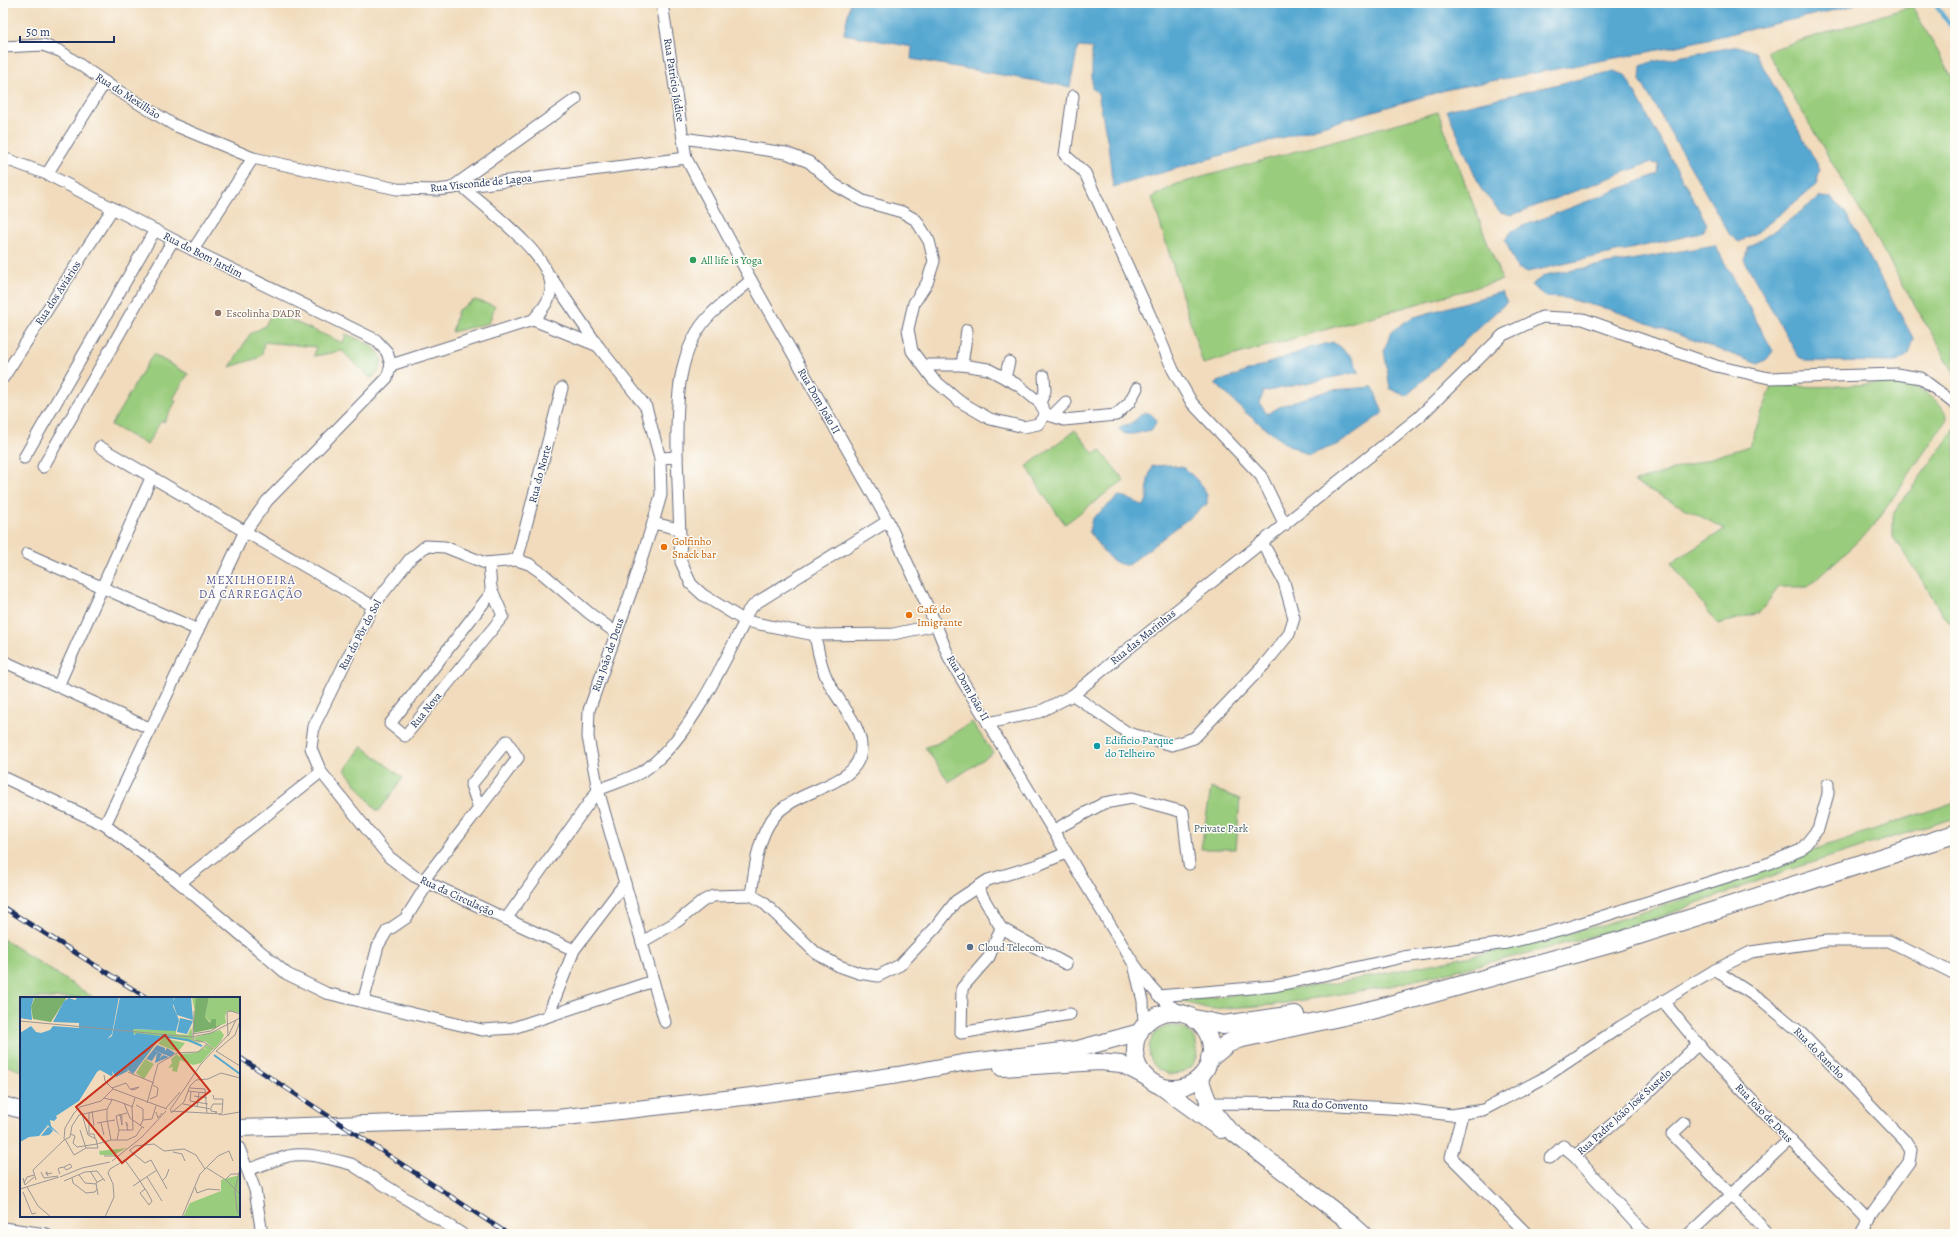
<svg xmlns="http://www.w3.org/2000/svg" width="1958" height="1237" font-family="Alegreya,serif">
	<rect width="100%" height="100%" fill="#fdfcf7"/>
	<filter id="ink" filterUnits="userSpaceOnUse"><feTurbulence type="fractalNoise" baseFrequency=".025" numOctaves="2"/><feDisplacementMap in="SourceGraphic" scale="8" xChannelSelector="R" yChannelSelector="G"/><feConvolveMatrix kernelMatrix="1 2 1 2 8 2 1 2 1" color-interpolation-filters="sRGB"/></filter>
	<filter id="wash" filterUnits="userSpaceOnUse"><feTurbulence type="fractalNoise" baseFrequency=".012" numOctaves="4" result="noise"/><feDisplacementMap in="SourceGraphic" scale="16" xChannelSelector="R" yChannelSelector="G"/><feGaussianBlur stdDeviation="0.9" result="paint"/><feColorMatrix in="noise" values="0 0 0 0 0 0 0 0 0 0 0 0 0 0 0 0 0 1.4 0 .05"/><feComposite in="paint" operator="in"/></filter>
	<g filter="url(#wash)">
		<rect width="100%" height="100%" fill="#f1dbbc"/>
		<g fill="#99cc7c" stroke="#5a7e6d">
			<path d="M 1912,6 L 1955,82 L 1955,374 L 1767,51 Z"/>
			<path d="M 1438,112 L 1502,280 L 1203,364 L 1152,197 L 1177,184 Z"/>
			<path d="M 475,300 L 495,306 L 489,323 L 452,332 L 458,310 Z"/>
			<path d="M 272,312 L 343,343 L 346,334 C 359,340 389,348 380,369 C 378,373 374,375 371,379 L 342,351 L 314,356 L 316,347 L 264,342 L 262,354 L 258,358 L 230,367 L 250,334 L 265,326 Z"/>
			<path d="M 153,354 L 188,374 L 173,399 L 176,401 L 164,422 L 161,421 L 147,445 L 111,425 Z"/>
			<path d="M 1889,382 C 1896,383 1904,383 1911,385 C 1926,390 1944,405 1947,419 L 1873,527 L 1808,587 L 1779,587 L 1759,613 L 1718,624 L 1671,563 L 1725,529 L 1634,482 L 1749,446 L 1773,384 C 1812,389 1850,386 1889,382 Z"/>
			<path d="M 1955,429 L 1955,630 L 1941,613 L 1926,586 L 1893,537 L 1893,514 Z"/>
			<path d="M 1075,430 L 1094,454 L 1100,450 L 1124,480 L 1065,524 L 1043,494 L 1027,466 Z"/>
			<path d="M 972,722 L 993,753 L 949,782 L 925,747 L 936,744 Z"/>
			<path d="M 362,746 L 403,778 L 379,811 L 376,810 L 345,770 Z"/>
			<path d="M 1211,788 L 1240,799 L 1236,849 L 1201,849 Z"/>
			<path d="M 1955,802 L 1955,818 L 1788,870 L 1653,920 L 1521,955 L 1390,986 L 1273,1005 L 1211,1009 L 1178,1001 L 1331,984 L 1476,955 L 1602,925 L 1735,883 L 1816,849 Z"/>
			<path d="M 3,939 L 94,998 L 21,998 L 21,1071 L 3,1064 Z"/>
			<circle cx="1173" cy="1050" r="24"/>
		</g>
		<g fill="#56a8d1" stroke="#386c98">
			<path d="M 850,3 L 1856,3 L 1852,6 L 1664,49 L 1449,89 L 1113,187 L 1108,144 L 1098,93 L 1092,88 L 1092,48 L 1078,47 L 1070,87 L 911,59 L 912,47 L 844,34 Z"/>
			<path d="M 1738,46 L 1755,52 L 1820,169 L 1816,185 L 1758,232 L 1739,242 L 1730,235 L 1640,80 L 1641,66 L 1651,62 Z"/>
			<path d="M 1614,71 L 1625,75 L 1707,224 L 1701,233 L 1528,272 L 1517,268 L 1505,240 L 1513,230 L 1658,174 L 1659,164 L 1649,163 L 1512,215 L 1500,212 L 1481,189 L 1447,110 Z"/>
			<path d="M 1820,197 L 1832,198 L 1844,210 L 1913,338 L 1908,354 L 1897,362 L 1805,361 L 1798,356 L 1744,260 L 1749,247 L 1776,230 Z"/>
			<path d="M 1715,245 L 1773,351 L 1767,359 L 1758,364 L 1612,310 L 1564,298 L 1546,297 L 1531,285 L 1545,275 Z"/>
			<path d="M 1501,292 L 1507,302 C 1472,332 1441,365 1406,396 L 1390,389 L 1384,350 L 1392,331 L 1411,318 Z"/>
			<path d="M 1333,342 L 1351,356 L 1359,372 L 1263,392 L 1260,404 L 1267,414 L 1283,405 L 1330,390 L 1373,387 L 1383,413 L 1339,444 L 1309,455 L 1283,442 L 1246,413 L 1215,383 L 1310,348 Z"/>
			<path d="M 1145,412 L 1151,414 L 1157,420 L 1152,430 C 1142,431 1124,440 1119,428 C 1122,424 1127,426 1131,423 C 1137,420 1139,415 1145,412 Z"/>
			<path d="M 1170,465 L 1185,468 L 1199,482 L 1207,495 L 1207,504 L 1128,565 C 1110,566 1098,544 1089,531 L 1092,519 L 1119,496 C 1129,497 1135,503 1144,506 L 1147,499 L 1148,479 L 1152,466 Z"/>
		</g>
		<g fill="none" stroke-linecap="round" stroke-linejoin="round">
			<path stroke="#56a8d1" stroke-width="4" d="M 1934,3 L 1955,32"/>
		</g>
	</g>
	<g filter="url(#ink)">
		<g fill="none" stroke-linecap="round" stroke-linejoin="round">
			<defs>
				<g id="street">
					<path d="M 662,3 L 686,158 L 751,280 L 888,521 L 936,625 L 950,660 L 1132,961 C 1149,985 1157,997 1181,1013"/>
					<path d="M 3,47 L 43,45 L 60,51 L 112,87 L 174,125 L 253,158 L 397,189 L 437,190 L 686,158"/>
					<path d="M 1073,96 L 1065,155 L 1085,173 L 1149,313 L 1173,370 L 1192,403 L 1261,476 L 1285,525"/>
					<path d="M 683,138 L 786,153 L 809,162 L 835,185 L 863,201 L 902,212 L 916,220 L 929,241 L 934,261 L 927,283 L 914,303 L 908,329 L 912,351 L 933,379 L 959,401 L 990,419 L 1024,427 L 1038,424 L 1046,414 L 1040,403 L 1018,385 L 988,369 L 962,365 L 923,365"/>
					<path d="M 3,158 L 47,174 L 193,250 L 376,340 L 387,352 L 391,365"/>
					<path d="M 47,174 L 105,82"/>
					<path d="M 451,188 L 576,99"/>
					<path d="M 193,250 L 253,158"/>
					<path d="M 550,276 L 598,346 L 646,407 L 660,458"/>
					<path d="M 533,320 L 598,346"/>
					<path d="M 391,365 L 533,320 C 541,311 552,299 551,286 C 550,255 486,208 463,187"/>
					<path d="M 962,365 L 967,330"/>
					<path d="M 3,378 L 113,208"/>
					<path d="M 1005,378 L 1009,362"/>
					<path d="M 1040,403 L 1045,391 L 1044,376"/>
					<path d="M 1046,414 L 1064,420 L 1116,415 L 1129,403 L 1137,388"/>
					<path d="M 1052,416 L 1066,402"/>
					<path d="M 100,447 L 373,606"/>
					<path d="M 677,457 C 677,410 674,351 711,314 C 723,302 738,292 751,280"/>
					<path d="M 24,458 L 155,230"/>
					<path d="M 43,467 L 173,240"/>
					<path d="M 653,523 L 632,589 L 589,710 L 588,737 L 598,790 L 665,1022"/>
					<path d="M 679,529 L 653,523 L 661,495 L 660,458 L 677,457 L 681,562 L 691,584 L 703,595 L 745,621 L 815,635 L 893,634 L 936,625"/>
					<path d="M 27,554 L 198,630"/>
					<path d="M 517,560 L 562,388"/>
					<path d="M 489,563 L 491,588 L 503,616 L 405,736 L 390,724 L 492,592"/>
					<path d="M 3,661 L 151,729"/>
					<path d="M 58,686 L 151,478"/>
					<path d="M 1073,695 L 1128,733 L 1172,745 L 1194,738 L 1264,665 L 1289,634 L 1294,618 L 1284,582 L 1262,542"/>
					<path d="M 988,723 L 1039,712 L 1073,695 L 1123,653 L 1419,417 L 1503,335 L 1542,317 L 1583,319 L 1716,366 L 1769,378 L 1896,374 L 1921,378 L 1955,404"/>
					<path d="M 321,772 L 389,857 L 414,876 L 506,919 L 598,790"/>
					<path d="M 3,777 L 105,825 L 244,533 L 267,501 L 387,378 L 391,365"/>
					<path d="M 598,790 C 612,784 630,779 643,771 C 686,744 722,666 745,621 L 748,611 L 756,603 L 888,521"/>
					<path d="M 105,825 L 180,883 L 287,974 L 326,993 L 482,1030 L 513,1028 L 653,981"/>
					<path d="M 1054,830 L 1104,803 L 1132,798 L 1183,812 L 1189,864"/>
					<path d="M 423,881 L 518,758 L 507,741 L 471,785 L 479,808"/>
					<path d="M 180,883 L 321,772 L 311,748 L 314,726 L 373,606 L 410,559 L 426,546 L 445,547 L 485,563 L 517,560 L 529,564 L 542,573 L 589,613 L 615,632"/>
					<path d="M 977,887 L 1001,928 L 1066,964"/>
					<path d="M 751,895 C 755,869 757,839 773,818 C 797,786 863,788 861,745 C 860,723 836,699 827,679 C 820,665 818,650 815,635"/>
					<path d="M 506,919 L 574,950 L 625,883"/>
					<path d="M 1001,928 L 989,957 L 962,988 L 961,1033 L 1070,1014"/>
					<path d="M 642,942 L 678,921 L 703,901 L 713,896 L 751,895 L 763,902 L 816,953 L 839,966 L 859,973 L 878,976 L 900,965 L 936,927 L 956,901 L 988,880 L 1038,865 L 1066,853"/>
					<path d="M 1135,969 L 1143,1001 L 1144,1025"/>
					<path d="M 1715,970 L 1764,1002 L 1801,1033 L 1905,1141 L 1911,1151 L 1909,1162 L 1873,1212 L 1863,1234"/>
					<path d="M 1158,996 L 1275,986 L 1403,957 L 1507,943 L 1563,929 L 1767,864 L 1801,850 L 1818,829 L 1828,794 L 1828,784"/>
					<path d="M 1663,1001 L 1705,1052 L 1869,1221"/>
					<path d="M 363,1002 L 378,946 L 387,931 L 406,918 L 428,883"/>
					<path d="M 548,1016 L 574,950"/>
					<path d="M 1205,1105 L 1208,1103 L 1323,1104 L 1404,1109 L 1451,1115 L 1483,1110 L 1542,1079 L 1620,1027 L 1715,970 L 1751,952 L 1827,941 L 1889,941 L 1955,974"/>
					<path d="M 1461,1119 L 1451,1157 L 1527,1234"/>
					<path d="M 1684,1123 L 1672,1134 L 1769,1234"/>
					<path d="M 239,1148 L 255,1190 L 262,1234"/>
					<path d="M 1550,1158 L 1563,1146 L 1575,1156"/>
					<path d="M 249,1169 C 262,1165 275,1160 288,1156 C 308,1152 331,1159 351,1164 L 462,1234"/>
					<path d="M 3,1228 L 46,1234"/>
					<path d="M 1645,1234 L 1575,1156 L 1643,1098 L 1698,1044"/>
					<path d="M 1689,1234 L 1789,1140"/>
				</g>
				<g id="secondary">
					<circle cx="1173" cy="1050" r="38"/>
					<path d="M 1002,1068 L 1099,1062 L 1121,1064 L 1146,1077"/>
					<path d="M 1200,1077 C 1207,1102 1211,1109 1228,1129 L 1352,1224 L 1363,1234"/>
					<path d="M 1160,1086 L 1221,1130"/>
					<path d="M 3,1105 L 21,1110"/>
					<path d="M 239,1128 L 557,1118 L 752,1096 L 898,1075 L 962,1063 L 1078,1049 L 1140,1032"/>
				</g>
				<g id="primary">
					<path d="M 1194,1019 L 1223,1025 L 1295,1015"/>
					<path d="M 1210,1058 L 1227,1044 L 1238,1039 L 1376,1009 L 1620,941 L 1955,834"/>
				</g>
			</defs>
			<use href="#street" stroke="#666b7f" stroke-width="13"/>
			<use href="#secondary" stroke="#666b7f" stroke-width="18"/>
			<use href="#primary" stroke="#666b7f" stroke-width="20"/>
			<use href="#street" stroke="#fff" stroke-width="11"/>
			<use href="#secondary" stroke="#fff" stroke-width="16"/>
			<use href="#primary" stroke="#fff" stroke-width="18"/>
			<defs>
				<g id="rail">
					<path d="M 3,907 L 147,998"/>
					<path d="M 239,1057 L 508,1234"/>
				</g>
			</defs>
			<use href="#rail" stroke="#1b2f5e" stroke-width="4.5"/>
			<use href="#rail" stroke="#fdfcf7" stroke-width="3" stroke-dasharray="9" stroke-linecap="butt"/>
		</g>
	</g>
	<circle fill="#2e9e5b" stroke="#fdfcf7" stroke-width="1.5" cx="693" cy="260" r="4"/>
	<circle fill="#8d6e63" stroke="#fdfcf7" stroke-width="1.5" cx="218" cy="313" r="4"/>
	<g fill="#e8710a" stroke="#fdfcf7" stroke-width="1.5">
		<circle cx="664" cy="547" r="4"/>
		<circle cx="909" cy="615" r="4"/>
	</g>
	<circle fill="#0f9aa8" stroke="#fdfcf7" stroke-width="1.5" cx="1097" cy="746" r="4"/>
	<circle fill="#5c6f8a" stroke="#fdfcf7" stroke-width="1.5" cx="970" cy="947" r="4"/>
	<g text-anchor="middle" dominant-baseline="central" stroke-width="3" stroke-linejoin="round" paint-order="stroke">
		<g font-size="11" fill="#1b2f5e" stroke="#fdfcf7">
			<text transform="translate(674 80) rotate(81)">Rua Patrício Júdice</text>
			<text transform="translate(128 96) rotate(33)">Rua do Mexilhão</text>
			<text transform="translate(481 183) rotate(-6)">Rua Visconde de Lagoa</text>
			<text transform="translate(203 255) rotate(27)">Rua do Bom Jardim</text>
			<text transform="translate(58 293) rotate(-57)">Rua dos Aviários</text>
			<text transform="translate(819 401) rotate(60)">Rua Dom João II</text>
			<text transform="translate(540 474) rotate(-75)">Rua do Norte</text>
			<text transform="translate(360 635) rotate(-62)">Rua do Pôr do Sol</text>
			<text transform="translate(1143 637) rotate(-39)">Rua das Marinhas</text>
			<text transform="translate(608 655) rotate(-71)">Rua João de Deus</text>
			<text transform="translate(968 688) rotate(60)">Rua Dom João II</text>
			<text transform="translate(426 710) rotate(-51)">Rua Nova</text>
			<text transform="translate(457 896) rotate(25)">Rua da Circulação</text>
			<text transform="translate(1819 1053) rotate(45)">Rua do Rancho</text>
			<text transform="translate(1330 1105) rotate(2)">Rua do Convento</text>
			<text transform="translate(1624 1112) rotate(-42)">Rua Padre João José Sustelo</text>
			<text transform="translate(1764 1113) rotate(46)">Rua João de Deus</text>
		</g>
		<g font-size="11" fill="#27864d" stroke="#fdfcf7" text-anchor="start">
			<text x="701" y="260">All life is Yoga</text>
		</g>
		<g font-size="11" fill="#785e54" stroke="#fdfcf7" text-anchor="start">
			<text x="226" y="313">Escolinha D'ADR</text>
		</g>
		<g font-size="11" fill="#c56008" stroke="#fdfcf7" text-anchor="start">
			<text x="672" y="541">Golfinho<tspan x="672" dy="13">Snack bar</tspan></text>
			<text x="917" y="609">Café do<tspan x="917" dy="13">Imigrante</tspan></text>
		</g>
		<g font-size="11" fill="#0d838f" stroke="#fdfcf7" text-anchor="start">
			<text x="1105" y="740">Edificio Parque<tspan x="1105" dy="13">do Telheiro</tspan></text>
		</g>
		<g font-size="11" fill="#415e67" stroke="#fdfcf7">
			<text x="1221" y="828">Private Park</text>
		</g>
		<g font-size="11" fill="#4e5e75" stroke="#fdfcf7" text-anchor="start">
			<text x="978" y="947">Cloud Telecom</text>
		</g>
		<g font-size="12" letter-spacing="1" fill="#5c5c94" stroke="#fdfcf7">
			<text x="251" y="580">MEXILHOEIRA<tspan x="251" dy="14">DA CARREGAÇÃO</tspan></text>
		</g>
	</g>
	<g transform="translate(20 997)">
		<rect width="220" height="220" fill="#f1dbbc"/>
		<path d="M 172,0 L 176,0 L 177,11 L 172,36 L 173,44 L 179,45 L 173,41 L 200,33 L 204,38 L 201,44 L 194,52 L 185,44 L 182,45 L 175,46 L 142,39 L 125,61 L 116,37 L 113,37 L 113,32 L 131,33 L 156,30 L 156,37 L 168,38 L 171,31 L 172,34 L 175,15 ZM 189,0 L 220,0 L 220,16 L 207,14 L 205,19 L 206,26 L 180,37 L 196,30 L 185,20 ZM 143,40 L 152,43 L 165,46 L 158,55 L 138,47 ZM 187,48 L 193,52 L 181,66 L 173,68 L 160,63 L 157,75 L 152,74 L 153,70 L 148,71 L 152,66 L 151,62 L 157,57 L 160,60 L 160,57 L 175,56 L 184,51 L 189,55 L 184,50 ZM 125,62 L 134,67 L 124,82 L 116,76 ZM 107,151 L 93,158 L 80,158 L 79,154 ZM 220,178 L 220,220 L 163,220 L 170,206 L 201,194 L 201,183 Z" fill="#99cc7c"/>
		<path d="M 15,0 L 47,0 L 31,25 L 13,22 L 11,10 ZM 176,0 L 189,0 L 185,20 L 190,26 L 192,22 L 196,22 L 196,31 L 173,36 Z" fill="#7ab06c"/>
		<path d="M 0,0 L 14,0 L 11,10 L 12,23 L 0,21 ZM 58,0 L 99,0 L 92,37 L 87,42 L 92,39 L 100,0 L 154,0 L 153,9 L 159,23 L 156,34 L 113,32 L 114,38 L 117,36 L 141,39 L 113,77 L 107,72 L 108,74 L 96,80 L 92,74 L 93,78 L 91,79 L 80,73 L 77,75 L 59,104 L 36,119 L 37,121 L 34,124 L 30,123 L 31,129 L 41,139 L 31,131 L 33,134 L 29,138 L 21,139 L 28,130 L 30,131 L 28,128 L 19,139 L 9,140 L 0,145 L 0,99 L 21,85 L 0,99 L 0,36 L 11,29 L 16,35 L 21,36 L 30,33 L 33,29 L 59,31 L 59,26 L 33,25 L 44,4 L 49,1 L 55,3 ZM 155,0 L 171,0 L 173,23 L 157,18 L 153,6 ZM 160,21 L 173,24 L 167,37 L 157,35 ZM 137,48 L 145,51 L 145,54 L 147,51 L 155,56 L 151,60 L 133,53 ZM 133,53 L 142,57 L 139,62 L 143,58 L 149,60 L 135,66 L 137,56 L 132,64 L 126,62 Z" fill="#56a8d1"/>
		<path fill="none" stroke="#56a8d1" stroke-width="2" d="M 141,39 L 168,43 L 182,49M 194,58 L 220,77"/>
		<path fill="none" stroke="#9b9696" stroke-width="1" d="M 174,14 L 173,43 L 184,45 L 193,52M 0,24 L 171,40 L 191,36 L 220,21M 172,37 L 191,34 L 200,28M 208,39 L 216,23M 196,54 L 215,38 L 220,24M 196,54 L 220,69M 108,75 L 134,86M 84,78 L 85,84 L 93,92 L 147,112M 92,91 L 106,86 L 110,92 L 112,93 L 116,92 L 119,90 L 111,92M 170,91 L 185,92 L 187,116M 168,94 L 186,96M 171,95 L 170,104 L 188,107M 193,98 L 194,102 L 203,102 L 202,116M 174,99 L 187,101M 91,102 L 103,106M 130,102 L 137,99 L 138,91 L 133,88M 127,106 L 138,67 L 157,56 L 178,55 L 187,47M 163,107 L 191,112 L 191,114 L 197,115 L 195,116M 116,108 L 123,112 L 123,123M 105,109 L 110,121 L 124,131M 106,109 L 103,106 L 113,110M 177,110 L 179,96M 146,111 L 160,95M 191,111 L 193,107 L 203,107M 150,113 L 181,67 L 208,38 L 207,15 L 211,14 L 220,17M 72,114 L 74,129M 150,114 L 202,117 L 199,118M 69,115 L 69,137 L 74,137 L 75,141M 136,115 L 138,121 L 142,116M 151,116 L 164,105 L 170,89 L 176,83 L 188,82 L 201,76 L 220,81M 99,117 L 102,119 L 102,128 L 100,118M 202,118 L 220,115M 77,126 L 95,123M 81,126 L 84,138M 108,129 L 106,125 L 108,134M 120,129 L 123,123 L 132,122 L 136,109M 60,133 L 66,151M 99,133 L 113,133 L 112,110 L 115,101M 51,137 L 55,139 L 53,146 L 57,150 L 77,147 L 76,142 L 68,138 L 62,117M 44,142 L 45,131 L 54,116 L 60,110 L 81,104 L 93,92M 45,142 L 54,158 L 66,151 L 78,151 L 77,147 L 91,143 L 87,122 L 87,112 L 92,103 L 84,101M 91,143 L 107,143 L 116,139 L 122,130M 97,143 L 99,133 L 96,119 L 107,116M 109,153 L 125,166 L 131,163 L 147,192M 110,153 L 115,149 L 134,147 L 144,154 L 164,152 L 176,158 L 185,172M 153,155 L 162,157 L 165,164M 84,159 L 97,159M 92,164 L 122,140 L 146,114M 187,171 L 206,183 L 220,197M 70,174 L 77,185M 77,174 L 85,184M 21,175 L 24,181 L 38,179M 219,175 L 215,194 L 217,214 L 220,218M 40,177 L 38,172 L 39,171 L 44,170 L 50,167 L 52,170 L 46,173 L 44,170M 59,178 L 65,186 L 76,187M 28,179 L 27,177 L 27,175 L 26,175 L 26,177 L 27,177 L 32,176M 40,180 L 62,171 L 90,165M 127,180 L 142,204M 3,181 L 5,188 L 14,180M 52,181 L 53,186 L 66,196 L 75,195 L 77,192M 16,183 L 13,173 L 44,143 L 50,140 L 52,129 L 59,118 L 87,112M 205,183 L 211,177 L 219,177M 44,184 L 65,175 L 77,174M 142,184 L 146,180 L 149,172M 4,186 L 7,180 L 14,178M 113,189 L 137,173M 7,190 L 18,209 L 31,220M 175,190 L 177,196 L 188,192 L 200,193M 0,192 L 39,180M 3,195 L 12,217 L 16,216M 78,198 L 76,186 L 83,182M 85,220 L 94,200 L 93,187 L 88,176 L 90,172 L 105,163 L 120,184 L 125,192 L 126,193 L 132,204 L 129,208 L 120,196 L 125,192M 162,220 L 180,177 L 198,159 L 209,154 L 213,164"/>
		<path fill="#c8321e" fill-opacity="0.15" stroke="#c8321e" stroke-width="2" d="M 145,38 L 190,94 L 102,166 L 56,110 Z"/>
		<rect width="220" height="220" fill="none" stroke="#1b2f5e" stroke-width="2"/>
	</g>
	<rect width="1958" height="1237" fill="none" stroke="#fdfcf7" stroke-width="16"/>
	<path d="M20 36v6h94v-6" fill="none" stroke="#1b2f5e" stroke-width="2"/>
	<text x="26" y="36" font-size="12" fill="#1b2f5e" stroke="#fdfcf7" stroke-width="3" paint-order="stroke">50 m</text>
</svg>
